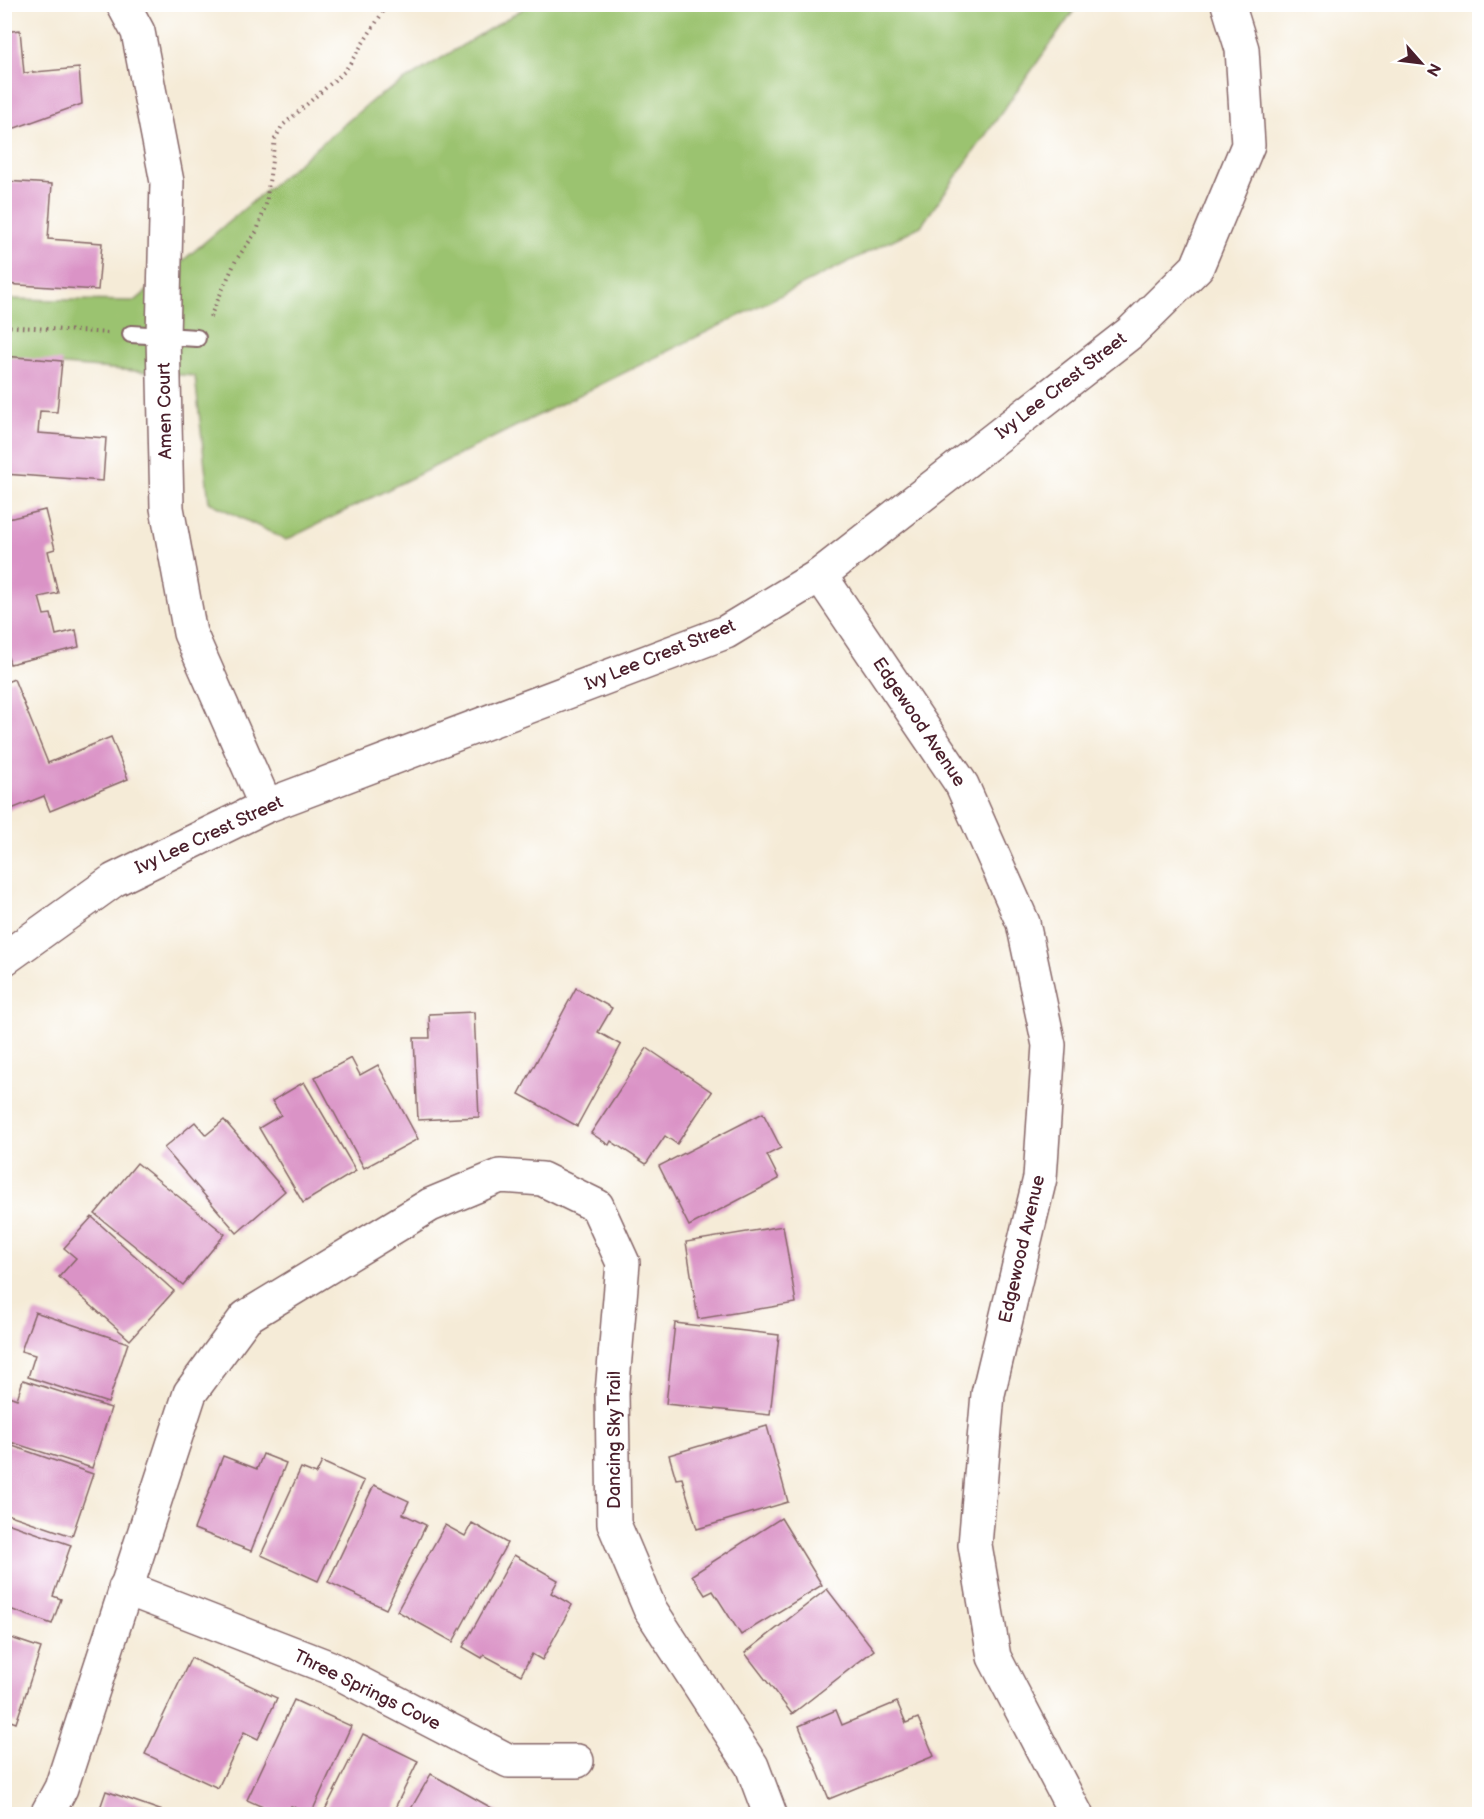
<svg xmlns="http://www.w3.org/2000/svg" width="1484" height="1819" font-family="'Balsamiq Sans',sans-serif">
	<rect width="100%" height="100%" fill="#fff"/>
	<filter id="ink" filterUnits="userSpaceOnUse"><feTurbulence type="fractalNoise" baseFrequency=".0167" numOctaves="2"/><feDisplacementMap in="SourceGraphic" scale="12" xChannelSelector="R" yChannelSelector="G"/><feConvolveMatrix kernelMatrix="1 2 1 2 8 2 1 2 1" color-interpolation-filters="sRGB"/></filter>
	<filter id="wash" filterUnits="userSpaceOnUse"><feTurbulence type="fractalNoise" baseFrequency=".008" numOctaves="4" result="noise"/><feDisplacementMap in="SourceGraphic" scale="24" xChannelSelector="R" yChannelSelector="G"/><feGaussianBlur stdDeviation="1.35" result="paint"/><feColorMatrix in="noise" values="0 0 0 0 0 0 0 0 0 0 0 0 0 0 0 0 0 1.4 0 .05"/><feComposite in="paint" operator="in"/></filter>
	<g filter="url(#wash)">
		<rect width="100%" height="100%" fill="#f5ebd7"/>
		<path fill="#9bc36f" stroke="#72714d" stroke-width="1.5" d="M 529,5 L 1078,5 L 921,226 L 286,540 L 209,502 L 195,376 L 5,360 L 4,299 L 135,301 L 374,99 Z"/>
		<g id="blocks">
			<g fill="#da93c6">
				<path d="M 20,30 L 24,73 L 79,68 L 82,104 L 4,132 L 4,32 Z"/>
				<path d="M 4,181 L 52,184 L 48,239 L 102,243 L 98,290 L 4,284 Z"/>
				<path d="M 4,356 L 62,361 L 57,412 L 40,411 L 38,433 L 106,438 L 103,481 L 4,474 Z"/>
				<path d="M 45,510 L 55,549 L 48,551 L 58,593 L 39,597 L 44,615 L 51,614 L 56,635 L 76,630 L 79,647 L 10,664 L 8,657 L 4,657 L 4,520 Z"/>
				<path d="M 14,679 L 48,763 L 111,737 L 128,779 L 50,811 L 44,796 L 4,812 L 4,683 Z"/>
				<path d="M 576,988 L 612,1008 L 598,1032 L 621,1045 L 577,1126 L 519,1094 Z"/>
				<path d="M 474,1012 L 479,1117 L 418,1120 L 414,1038 L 430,1038 L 429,1014 Z"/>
				<path d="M 647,1048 L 712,1092 L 677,1144 L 665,1136 L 646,1164 L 611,1141 L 609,1145 L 591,1133 Z"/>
				<path d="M 351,1058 L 360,1075 L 378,1065 L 418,1139 L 364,1168 L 315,1077 Z"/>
				<path d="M 304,1082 L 356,1171 L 303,1203 L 259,1128 L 281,1115 L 272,1101 Z"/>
				<path d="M 763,1113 L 781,1148 L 767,1155 L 779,1179 L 689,1226 L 659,1166 Z"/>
				<path d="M 224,1120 L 285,1191 L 237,1233 L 164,1148 L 195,1122 L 206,1135 Z"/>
				<path d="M 137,1163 L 225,1234 L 183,1285 L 95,1214 Z"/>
				<path d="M 92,1217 L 174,1291 L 130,1340 L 59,1277 L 76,1258 L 64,1248 Z"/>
				<path d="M 783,1226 L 796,1303 L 698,1319 L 686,1242 Z"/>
				<path d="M 35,1312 L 128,1343 L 108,1403 L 28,1377 L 35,1355 L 21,1351 Z"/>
				<path d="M 675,1323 L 779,1335 L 770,1415 L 666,1404 Z"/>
				<path d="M 23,1380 L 111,1408 L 92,1468 L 4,1440 L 4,1401 L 6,1395 L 17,1399 Z"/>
				<path d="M 767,1426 L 788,1502 L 697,1529 L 682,1478 L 676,1479 L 669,1455 Z"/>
				<path d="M 4,1443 L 93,1474 L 72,1536 L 4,1513 Z"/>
				<path d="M 263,1454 L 286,1463 L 251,1551 L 194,1529 L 223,1456 L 257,1469 Z"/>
				<path d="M 322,1462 L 364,1481 L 318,1581 L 261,1555 L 301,1468 L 316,1474 Z"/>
				<path d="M 374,1485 L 409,1501 L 403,1514 L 426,1525 L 386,1609 L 328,1582 Z"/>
				<path d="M 781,1518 L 822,1585 L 741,1635 L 713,1591 L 705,1595 L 692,1575 Z"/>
				<path d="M 4,1522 L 71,1545 L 53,1596 L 61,1599 L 52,1624 L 4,1607 Z"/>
				<path d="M 472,1523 L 507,1543 L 453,1642 L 397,1611 L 445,1525 L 465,1536 Z"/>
				<path d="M 514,1555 L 558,1580 L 551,1593 L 572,1605 L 542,1660 L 532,1654 L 521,1675 L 484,1655 L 482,1658 L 463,1647 Z"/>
				<path d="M 827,1589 L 874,1650 L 792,1714 L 745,1653 Z"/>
				<path d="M 5,1636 L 41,1648 L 16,1723 L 5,1719 Z"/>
				<path d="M 191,1658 L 277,1698 L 258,1739 L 244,1732 L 218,1788 L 145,1754 Z"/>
				<path d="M 294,1700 L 351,1726 L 311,1814 L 291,1806 L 286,1814 L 278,1814 L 247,1800 Z"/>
				<path d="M 897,1702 L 906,1723 L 918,1718 L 934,1756 L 829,1799 L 799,1726 L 836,1710 L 842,1725 Z"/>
				<path d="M 363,1734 L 418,1761 L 392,1814 L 323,1814 Z"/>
				<path d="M 431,1774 L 499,1812 L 497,1814 L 408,1814 Z"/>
				<path d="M 106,1791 L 171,1814 L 98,1814 Z"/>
			</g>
		</g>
	</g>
	<g filter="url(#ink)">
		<use href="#blocks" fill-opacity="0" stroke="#866667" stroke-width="1.5"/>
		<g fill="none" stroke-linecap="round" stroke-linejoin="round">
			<defs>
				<path id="service" d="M 131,334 L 197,338"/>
				<g id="minor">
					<path d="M 123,4 L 138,32 L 167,182 L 163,336 L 167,508 L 190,633 L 266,806"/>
					<path d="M 820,575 L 962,785 L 1023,923 L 1049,1045 L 1040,1178 L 988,1394 L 975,1545 L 994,1657 L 1076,1814"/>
					<path d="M 125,1588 L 328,1667 L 509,1761 L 577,1761"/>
					<path d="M 47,1814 L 61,1788 L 190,1393 L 246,1317 L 430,1205 L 500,1176 L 542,1179 L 597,1206 L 623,1263 L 612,1393 L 614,1524 L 650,1609 L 752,1766 L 770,1814"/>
				</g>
				<path id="tertiary" d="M 4,959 L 114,880 L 266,806 L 726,632 L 820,575 L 1130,333 L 1197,267 L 1248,145 L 1242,49 L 1228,4"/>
			</defs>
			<use href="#service" stroke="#866667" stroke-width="20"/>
			<use href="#minor" stroke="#866667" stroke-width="36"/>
			<use href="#tertiary" stroke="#866667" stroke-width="36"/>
			<g stroke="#866667" stroke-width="4" stroke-dasharray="1.5 4.5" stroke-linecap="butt">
				<path d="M 210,317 L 236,260 L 257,231 L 266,204 L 275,139 L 282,126 L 345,71 L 388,4"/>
				<path d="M 4,326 L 109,333"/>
			</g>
			<use href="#service" stroke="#fff" stroke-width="16"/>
			<use href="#minor" stroke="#fff" stroke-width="33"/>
			<use href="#tertiary" stroke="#fff" stroke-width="33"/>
		</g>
	</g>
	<g text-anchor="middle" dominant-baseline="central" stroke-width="5" stroke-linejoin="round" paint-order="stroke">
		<g font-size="18" fill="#4a1f2b" stroke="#fff">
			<text transform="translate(1061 386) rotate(-38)">Ivy Lee Crest Street</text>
			<text transform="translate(165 411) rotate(-91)">Amen Court</text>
			<text transform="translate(660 655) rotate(-22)">Ivy Lee Crest Street</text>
			<text transform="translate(919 722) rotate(56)">Edgewood Avenue</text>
			<text transform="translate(209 835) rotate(-25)">Ivy Lee Crest Street</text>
			<text transform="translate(1022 1249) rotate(-77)">Edgewood Avenue</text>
			<text transform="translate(614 1440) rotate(-90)">Dancing Sky Trail</text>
			<text transform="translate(367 1690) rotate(26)">Three Springs Cove</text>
		</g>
	</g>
	<rect width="1484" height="1819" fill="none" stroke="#fff" stroke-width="24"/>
	<g transform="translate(1421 63) rotate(118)" stroke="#ffffff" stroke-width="4.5" paint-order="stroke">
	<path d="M0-4.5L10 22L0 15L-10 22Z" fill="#4a1f2b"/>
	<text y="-9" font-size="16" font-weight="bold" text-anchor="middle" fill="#4a1f2b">N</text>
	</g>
</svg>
